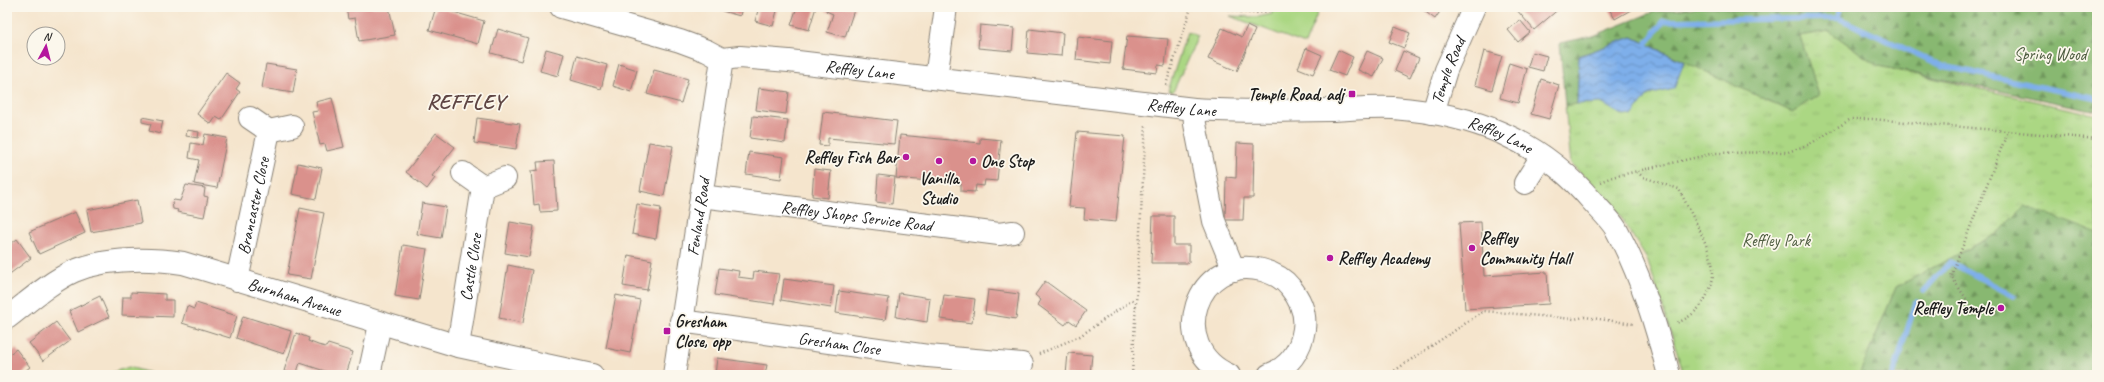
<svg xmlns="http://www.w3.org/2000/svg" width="2104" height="382" font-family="Caveat,sans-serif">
	<defs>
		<pattern id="forest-firs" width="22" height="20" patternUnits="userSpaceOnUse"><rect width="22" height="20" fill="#88b871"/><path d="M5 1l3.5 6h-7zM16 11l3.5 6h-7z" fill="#6e955c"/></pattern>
		<pattern id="park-tufts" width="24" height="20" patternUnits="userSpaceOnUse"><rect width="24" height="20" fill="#abd783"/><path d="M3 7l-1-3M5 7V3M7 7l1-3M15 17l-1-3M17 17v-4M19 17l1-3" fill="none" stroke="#93b871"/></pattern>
		<pattern id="water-waves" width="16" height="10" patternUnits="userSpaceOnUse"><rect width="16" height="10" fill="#7eafea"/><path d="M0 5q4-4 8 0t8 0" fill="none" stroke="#668ebd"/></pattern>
	</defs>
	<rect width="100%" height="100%" fill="#fbf7ec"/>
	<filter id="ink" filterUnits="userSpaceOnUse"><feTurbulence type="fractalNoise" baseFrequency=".025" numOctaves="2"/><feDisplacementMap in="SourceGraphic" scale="8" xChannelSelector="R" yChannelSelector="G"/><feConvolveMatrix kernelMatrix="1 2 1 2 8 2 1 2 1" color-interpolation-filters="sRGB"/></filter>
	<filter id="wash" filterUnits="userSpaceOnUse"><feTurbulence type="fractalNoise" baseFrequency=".012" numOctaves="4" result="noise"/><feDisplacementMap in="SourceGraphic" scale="16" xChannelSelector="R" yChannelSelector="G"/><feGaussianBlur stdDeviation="0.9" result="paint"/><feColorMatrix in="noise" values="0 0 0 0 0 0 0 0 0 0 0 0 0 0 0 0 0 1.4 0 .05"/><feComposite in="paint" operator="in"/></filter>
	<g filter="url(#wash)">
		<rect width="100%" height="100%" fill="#f5e5cd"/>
		<g fill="#abd783" stroke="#647a50">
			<path d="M 1271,7 L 1320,7 L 1305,44 L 1230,16 L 1258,17 L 1272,14 Z"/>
			<path d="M 1187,32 L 1198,36 L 1173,92 L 1168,91 Z"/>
		</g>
		<g fill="url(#forest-firs)" stroke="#526a46">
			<path d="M 1700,7 L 1722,7 L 1743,11 L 1819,9 L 1825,7 L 2097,7 L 2097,111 L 1878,66 L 1829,31 L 1800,36 L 1819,95 L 1792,112 L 1632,37 L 1577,104 L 1565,106 L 1560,43 L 1593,36 L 1653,12 Z"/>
			<path d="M 2025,206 L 2097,232 L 2097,375 L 1859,375 L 1896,287 L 1998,233 Z"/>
		</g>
		<g fill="url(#park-tufts)" stroke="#647a50">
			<path d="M 1829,31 L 1878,66 L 2097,115 L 2097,233 L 2025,206 L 1998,233 L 1896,287 L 1859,375 L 1684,375 L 1648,261 L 1611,201 L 1571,164 L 1565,106 L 1577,104 L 1579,56 L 1632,37 L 1792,112 L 1819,95 L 1800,36 Z"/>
			<path d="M 129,367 L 157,375 L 104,375 Z"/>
		</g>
		<path fill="url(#water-waves)" stroke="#4d6683" d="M 1632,37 L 1684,62 L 1674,89 L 1648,95 L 1632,116 L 1620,114 L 1601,103 L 1577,104 L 1579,56 Z"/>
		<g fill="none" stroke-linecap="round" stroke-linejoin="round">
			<g stroke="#7eafea" stroke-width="5.5">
				<path d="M 1838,18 L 1840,7"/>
				<path d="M 1646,44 L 1664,21 L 1838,18 L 1943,66 L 2097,99"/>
				<path d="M 1924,291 L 1950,262 L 2014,296"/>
				<path d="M 1893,375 L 1916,302"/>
			</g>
		</g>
		<g id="blocks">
			<g fill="#da918c">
				<path d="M 346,7 L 389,7 L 395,35 L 359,41 L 355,18 L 348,19 Z"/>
				<path d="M 436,7 L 484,21 L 478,44 L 429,30 Z"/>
				<path d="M 723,7 L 742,7 L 740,16 L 722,11 Z"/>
				<path d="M 759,7 L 778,7 L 773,26 L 755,21 Z"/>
				<path d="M 797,7 L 816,7 L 809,30 L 791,25 Z"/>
				<path d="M 827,7 L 855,7 L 845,37 L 827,32 L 833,14 L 826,11 Z"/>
				<path d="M 1419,7 L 1443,7 L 1435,19 Z"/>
				<path d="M 1519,7 L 1561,7 L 1534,30 L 1516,9 Z"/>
				<path d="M 1608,7 L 1636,7 L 1615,19 Z"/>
				<path d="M 1520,20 L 1530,32 L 1518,42 L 1508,30 Z"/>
				<path d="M 980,25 L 1014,28 L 1012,51 L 978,48 Z"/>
				<path d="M 1247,26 L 1255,30 L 1237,71 L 1208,59 L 1222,28 L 1242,37 Z"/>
				<path d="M 1395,27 L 1410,33 L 1404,48 L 1389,42 Z"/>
				<path d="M 498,29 L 528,38 L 521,61 L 491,53 Z"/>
				<path d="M 1029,29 L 1063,33 L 1061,56 L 1027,53 Z"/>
				<path d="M 1127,36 L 1168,39 L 1165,66 L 1158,65 L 1157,73 L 1123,69 Z"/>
				<path d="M 1078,37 L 1112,41 L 1110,64 L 1076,60 Z"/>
				<path d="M 1306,48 L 1322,55 L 1313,74 L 1298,68 Z"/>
				<path d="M 546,49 L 564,54 L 558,76 L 540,71 Z"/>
				<path d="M 1338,50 L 1353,57 L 1345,76 L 1329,70 Z"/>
				<path d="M 1367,51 L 1383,58 L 1374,77 L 1358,70 Z"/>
				<path d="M 1403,51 L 1419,58 L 1410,78 L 1395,71 Z"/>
				<path d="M 1484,51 L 1502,56 L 1492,90 L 1475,85 Z"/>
				<path d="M 1532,52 L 1547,56 L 1543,71 L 1528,67 Z"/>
				<path d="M 577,56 L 607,65 L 601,89 L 571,80 Z"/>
				<path d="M 1509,63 L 1527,69 L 1518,103 L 1500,98 Z"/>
				<path d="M 266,64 L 297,69 L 293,93 L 262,88 Z"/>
				<path d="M 619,64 L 637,70 L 631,92 L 613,86 Z"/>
				<path d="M 654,70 L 688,79 L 681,103 L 647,94 Z"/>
				<path d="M 226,73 L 240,83 L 236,89 L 240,92 L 221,120 L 216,117 L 211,124 L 197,114 Z"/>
				<path d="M 1541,79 L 1559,85 L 1549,119 L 1531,114 Z"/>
				<path d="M 759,88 L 789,92 L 786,114 L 756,110 Z"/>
				<path d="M 332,98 L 344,147 L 327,151 L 325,144 L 320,145 L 312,112 L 318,111 L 316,102 Z"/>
				<path d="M 823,112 L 897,121 L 894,144 L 828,138 L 828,146 L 819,145 Z"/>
				<path d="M 753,116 L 788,120 L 785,143 L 750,138 Z"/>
				<path d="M 142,117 L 163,121 L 160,134 L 149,131 L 151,124 L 142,122 Z"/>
				<path d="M 477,118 L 520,124 L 516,149 L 474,143 Z"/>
				<path d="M 187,130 L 199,132 L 198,138 L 186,136 Z"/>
				<path d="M 1077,132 L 1125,136 L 1116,222 L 1084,219 L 1085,208 L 1069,207 Z"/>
				<path d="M 436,133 L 455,147 L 432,176 L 435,178 L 427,189 L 406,172 Z"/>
				<path d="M 205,134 L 227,138 L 217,188 L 194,184 L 199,160 L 189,158 L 191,143 L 203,145 Z"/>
				<path d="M 900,135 L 980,143 L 980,138 L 1001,140 L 997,181 L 985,180 L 984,186 L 976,185 L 975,192 L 961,191 L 961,184 L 896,178 Z"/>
				<path d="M 649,142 L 673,146 L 664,196 L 640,191 Z"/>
				<path d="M 1237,143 L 1254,144 L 1253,198 L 1244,198 L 1243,220 L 1225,220 L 1226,177 L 1236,178 Z"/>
				<path d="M 749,152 L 784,157 L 781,179 L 746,174 Z"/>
				<path d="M 554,161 L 557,211 L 540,212 L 539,204 L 534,205 L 531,171 L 538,170 L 537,162 Z"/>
				<path d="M 298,163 L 322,168 L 316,199 L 292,194 Z"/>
				<path d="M 814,169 L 831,171 L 828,198 L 812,196 Z"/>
				<path d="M 878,175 L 895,177 L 892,204 L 876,202 Z"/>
				<path d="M 186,185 L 205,188 L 204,196 L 208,197 L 204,217 L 177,212 L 178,210 L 173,209 L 172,202 L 174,200 L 180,201 Z"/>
				<path d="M 137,200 L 141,223 L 91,232 L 87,210 Z"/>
				<path d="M 422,203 L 446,207 L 441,238 L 417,234 Z"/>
				<path d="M 637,204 L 661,208 L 656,239 L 632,234 Z"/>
				<path d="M 300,208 L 324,213 L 311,279 L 287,275 Z"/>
				<path d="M 75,212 L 85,233 L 39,254 L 29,232 Z"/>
				<path d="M 1153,216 L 1174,216 L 1174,245 L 1189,245 L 1189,263 L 1151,263 Z"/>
				<path d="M 510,222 L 534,226 L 529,257 L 505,253 Z"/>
				<path d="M 1481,222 L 1484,276 L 1547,272 L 1549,304 L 1465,309 L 1459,223 Z"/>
				<path d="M 17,239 L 31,258 L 7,276 L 7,247 Z"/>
				<path d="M 403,245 L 427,249 L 419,300 L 395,296 Z"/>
				<path d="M 628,255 L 652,260 L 647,290 L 623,286 Z"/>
				<path d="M 508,265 L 532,270 L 523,323 L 499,318 Z"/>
				<path d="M 719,268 L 739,271 L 738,277 L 753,279 L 754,271 L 779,274 L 774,304 L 715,295 Z"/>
				<path d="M 784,279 L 834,286 L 831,308 L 781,300 Z"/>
				<path d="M 1045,281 L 1086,311 L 1076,325 L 1069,320 L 1065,325 L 1038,305 L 1041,300 L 1035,295 Z"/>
				<path d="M 988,290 L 1019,294 L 1016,319 L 985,314 Z"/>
				<path d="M 839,291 L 889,298 L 885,320 L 836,313 Z"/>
				<path d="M 131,292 L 165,294 L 165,300 L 173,300 L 173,317 L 122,315 L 123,297 L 131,297 Z"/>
				<path d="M 899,293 L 930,298 L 927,322 L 896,317 Z"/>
				<path d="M 616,295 L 640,300 L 630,353 L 606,348 Z"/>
				<path d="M 944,295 L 975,299 L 972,323 L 940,319 Z"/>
				<path d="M 100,296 L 109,317 L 78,332 L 69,311 Z"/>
				<path d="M 196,303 L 237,316 L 230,338 L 182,323 L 187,306 L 194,309 Z"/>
				<path d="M 243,316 L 291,331 L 284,354 L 236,338 Z"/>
				<path d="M 56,322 L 70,341 L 43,361 L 29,343 Z"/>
				<path d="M 296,333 L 309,338 L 308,341 L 318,345 L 326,347 L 328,344 L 353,352 L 346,375 L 337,375 L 300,363 L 296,375 L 284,371 Z"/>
				<path d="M 16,349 L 30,367 L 20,375 L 7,375 L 7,356 Z"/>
				<path d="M 1068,353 L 1092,355 L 1090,375 L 1066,375 Z"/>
				<path d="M 717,358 L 767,365 L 765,375 L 715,375 Z"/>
			</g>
		</g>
	</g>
	<g filter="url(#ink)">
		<use href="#blocks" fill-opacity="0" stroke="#888074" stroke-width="1"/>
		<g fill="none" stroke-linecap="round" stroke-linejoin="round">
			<defs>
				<g id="minor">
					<path id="s1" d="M 561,7 L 680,41 L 707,51 L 722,59 L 740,57 L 789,61 L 1194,109 C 1240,112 1285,111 1331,110 C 1351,109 1372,107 1393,108 C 1473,114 1539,139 1592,201 C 1600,210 1610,219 1616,229 C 1641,275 1656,325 1669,375"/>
					<path d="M 936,78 L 946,7"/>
					<path d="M 1194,109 L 1195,124 L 1214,221 L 1234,270"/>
					<path id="s2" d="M 1433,113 L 1446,70 L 1474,7"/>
					<path d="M 250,118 L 269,131 L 292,126"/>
					<path d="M 463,173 L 483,187 L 505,178"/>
					<path d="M 1525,183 L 1542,156"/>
					<path id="s3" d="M 701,196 L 999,234 L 1013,232"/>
					<path id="s4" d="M 237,280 L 269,131"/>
					<path id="s5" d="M 7,318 C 28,302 50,282 74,271 C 109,257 147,258 183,263 L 458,346 L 592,375"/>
					<path id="s6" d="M 681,321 L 928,356 L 1022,364"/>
					<path id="s7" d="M 458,346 L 483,187"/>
					<path d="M 369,375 L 380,324"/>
					<path id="s8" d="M 674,375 L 722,59"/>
					<path d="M 1229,375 C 1165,347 1196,253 1262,270 C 1273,273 1283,278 1290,287 C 1300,299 1306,314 1304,329 C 1301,350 1289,367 1269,375"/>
				</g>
			</defs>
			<use href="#minor" stroke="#888074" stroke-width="24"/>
			<g stroke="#888074" stroke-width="2.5" stroke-dasharray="1 3" stroke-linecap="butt">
				<path d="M 1221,7 C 1246,14 1256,16 1281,7"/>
				<path d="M 1731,7 L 1795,9 L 1807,7"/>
				<path d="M 1166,85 L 1190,11 L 1194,7"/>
				<path d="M 1637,172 L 1643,177 L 1679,189 C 1688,209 1714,252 1713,273 C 1713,284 1709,292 1703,302 C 1698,311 1685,321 1675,323"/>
				<path d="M 1600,182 L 1612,177 L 1715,153 L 1788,152 L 1810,144 L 1851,119 L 1872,119 L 2097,139"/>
				<path d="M 1997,310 L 1977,315 L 1951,276 L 2008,131"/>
				<path d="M 1039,354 L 1080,336 L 1134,299"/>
				<path d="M 1132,375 L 1146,124"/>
				<path d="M 1388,375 L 1484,311 L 1574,319 L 1585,317 L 1634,324"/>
			</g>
			<use href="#minor" stroke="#fff" stroke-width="22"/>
		</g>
	</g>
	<g fill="#b5179e" stroke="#fbf7ec" stroke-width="1.5">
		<rect x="1348" y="90" width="8" height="8" rx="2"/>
		<circle cx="906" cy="157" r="4"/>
		<circle cx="939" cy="161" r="4"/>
		<circle cx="973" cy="161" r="4"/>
		<circle cx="1472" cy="248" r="4"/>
		<circle cx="1330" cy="258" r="4"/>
		<circle cx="2001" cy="308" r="4"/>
		<rect x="663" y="327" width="8" height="8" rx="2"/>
	</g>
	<g text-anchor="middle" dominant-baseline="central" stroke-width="3.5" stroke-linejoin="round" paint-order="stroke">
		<g font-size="17" fill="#4e5d40" stroke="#fbf7ec">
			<text x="2050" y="54">Spring Wood</text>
			<text x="1776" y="240">Reffley Park</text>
		</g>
		<g font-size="17" fill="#1c1c1c" stroke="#fbf7ec">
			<text stroke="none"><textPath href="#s1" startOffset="308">Reffley Lane</textPath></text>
			<text stroke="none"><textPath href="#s2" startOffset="45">Temple Road</textPath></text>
			<text stroke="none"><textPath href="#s1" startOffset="632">Reffley Lane</textPath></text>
			<text stroke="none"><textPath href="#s1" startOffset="955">Reffley Lane</textPath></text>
			<text stroke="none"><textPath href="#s4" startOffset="76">Brancaster Close</textPath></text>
			<text stroke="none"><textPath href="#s3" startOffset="157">Reffley Shops Service Road</textPath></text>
			<text stroke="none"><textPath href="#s8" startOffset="160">Fenland Road</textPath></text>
			<text stroke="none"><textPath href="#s7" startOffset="80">Castle Close</textPath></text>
			<text stroke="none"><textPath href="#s5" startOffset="309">Burnham Avenue</textPath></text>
			<text stroke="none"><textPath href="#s6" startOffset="160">Gresham Close</textPath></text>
		</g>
		<g font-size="17" font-weight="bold" fill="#1c1c1c" stroke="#fbf7ec" text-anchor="start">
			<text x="1344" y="94" text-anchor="end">Temple Road, adj</text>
			<text x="898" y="157" text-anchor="end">Reffley Fish Bar</text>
			<text x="981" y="161">One Stop</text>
			<text x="939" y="178" text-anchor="middle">Vanilla<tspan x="939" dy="20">Studio</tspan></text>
			<text x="1480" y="238">Reffley<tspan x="1480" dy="20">Community Hall</tspan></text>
			<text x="1338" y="258">Reffley Academy</text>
			<text x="1993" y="308" text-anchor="end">Reffley Temple</text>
			<text x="675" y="321">Gresham<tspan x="675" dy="20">Close, opp</tspan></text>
		</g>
		<g font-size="21" font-weight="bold" letter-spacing="1" fill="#5e4543" stroke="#fbf7ec">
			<text x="466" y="102">REFFLEY</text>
		</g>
	</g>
	<rect width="2104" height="382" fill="none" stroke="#fbf7ec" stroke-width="24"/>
	<g transform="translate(46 46) rotate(7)"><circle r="19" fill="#fbf7ec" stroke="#a29f99"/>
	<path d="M0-3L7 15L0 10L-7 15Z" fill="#b5179e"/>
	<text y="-6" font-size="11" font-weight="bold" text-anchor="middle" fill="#1c1c1c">N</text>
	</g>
</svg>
